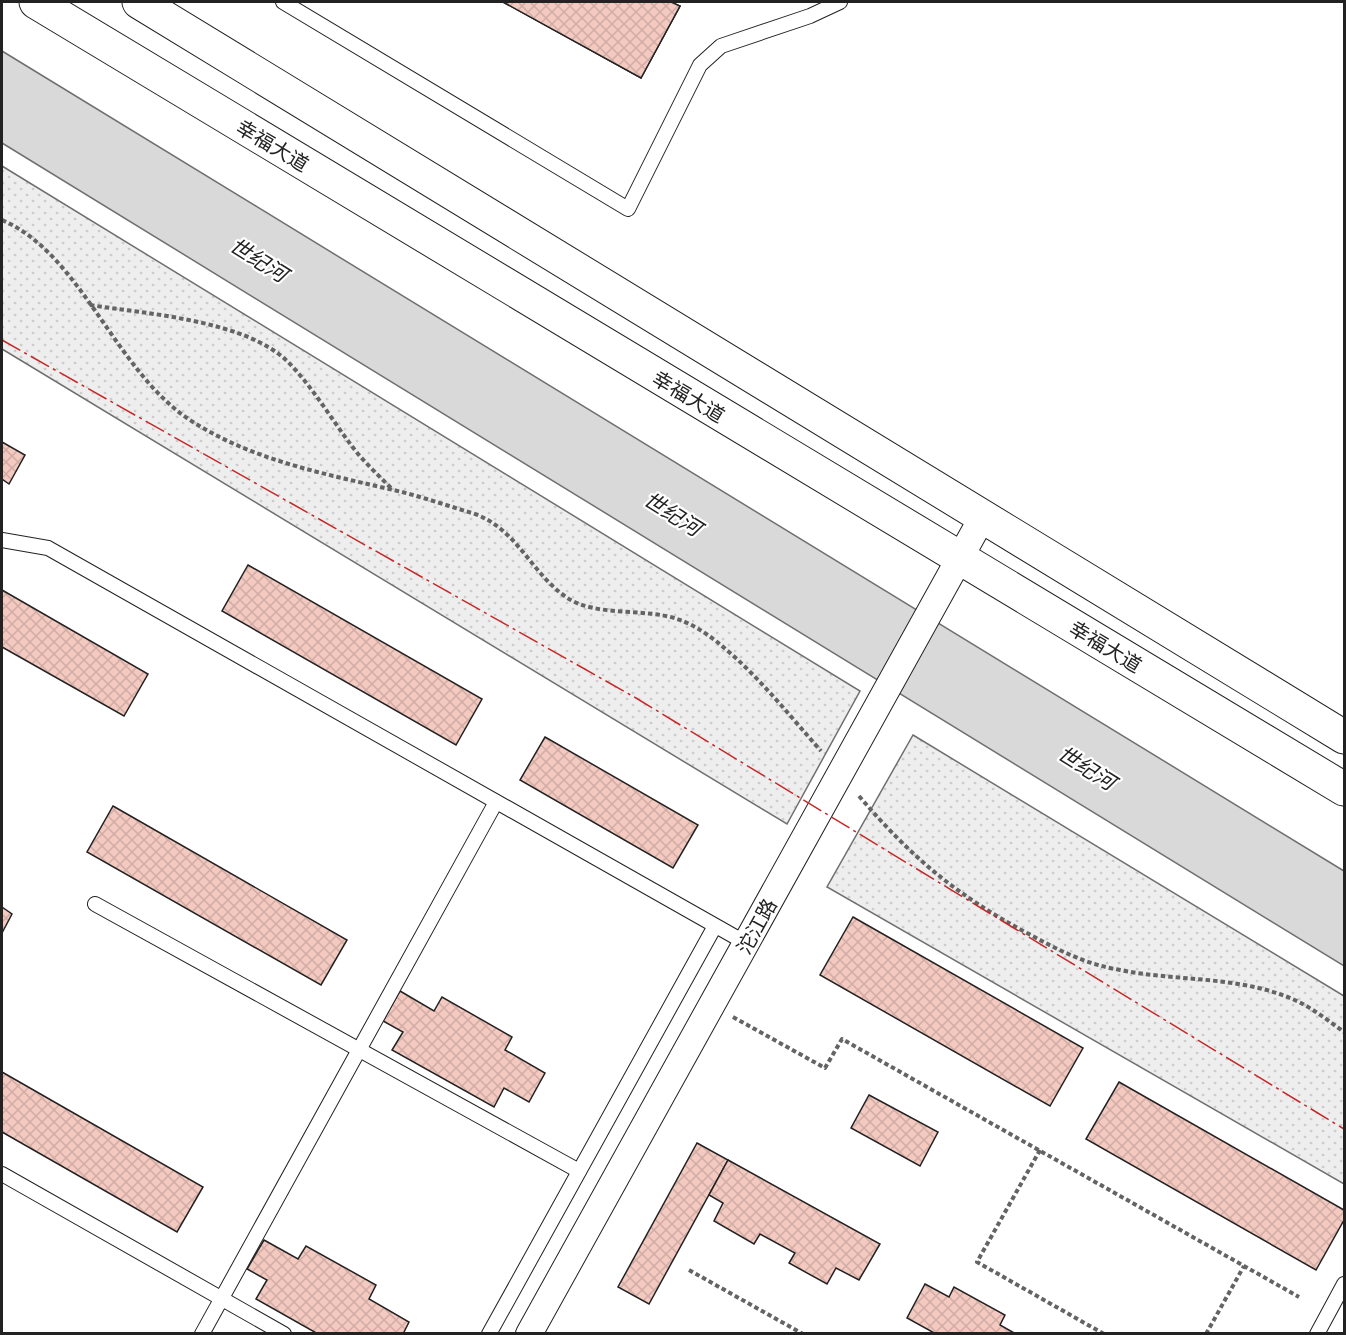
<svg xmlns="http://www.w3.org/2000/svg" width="1346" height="1335" font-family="'Exo 2','Noto Sans SC',sans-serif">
	<defs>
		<pattern id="green-dots" width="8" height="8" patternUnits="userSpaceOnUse" patternTransform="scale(1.5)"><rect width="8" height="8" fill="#eee"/><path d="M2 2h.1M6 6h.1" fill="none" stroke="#ccc" stroke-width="1.8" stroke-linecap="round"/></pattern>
		<pattern id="building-cross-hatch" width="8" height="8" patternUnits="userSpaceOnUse" patternTransform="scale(1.5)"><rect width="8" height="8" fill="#f3c9c0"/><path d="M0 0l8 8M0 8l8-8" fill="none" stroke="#d0aca5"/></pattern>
	</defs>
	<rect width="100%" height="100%" fill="#fff"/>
	<g fill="url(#green-dots)" stroke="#6f6f6f" stroke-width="1.5">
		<path d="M 2,166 L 860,691 L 787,824 L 2,349 Z"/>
		<path d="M 913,735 L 1344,996 L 1344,1184 L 827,887 Z"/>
	</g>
	<path fill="#d9d9d9" stroke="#6f6f6f" stroke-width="1.5" d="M 2,51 L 1344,871 L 1344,966 L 2,143 Z"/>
	<g fill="url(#building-cross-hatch)" stroke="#222" stroke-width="1.5">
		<path d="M 503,2 L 671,2 L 680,6 L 641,78 Z"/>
		<path d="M 503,2 L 671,2 L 680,6 L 641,78 Z"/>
		<path d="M 2,442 L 25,455 L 9,484 L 2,479 Z"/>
		<path d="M 248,565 L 482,699 L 456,745 L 222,611 Z"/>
		<path d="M 2,590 L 148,674 L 124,716 L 2,647 Z"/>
		<path d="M 545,737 L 698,825 L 673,868 L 520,780 Z"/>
		<path d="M 113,806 L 347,940 L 321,985 L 87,852 Z"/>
		<path d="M 2,907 L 12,914 L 2,933 Z"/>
		<path d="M 853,917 L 1083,1048 L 1050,1106 L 820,975 Z"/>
		<path d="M 400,991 L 434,1011 L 442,997 L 512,1037 L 505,1050 L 545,1073 L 529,1102 L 504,1088 L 494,1107 L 392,1050 L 403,1032 L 383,1021 Z"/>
		<path d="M 2,1072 L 203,1187 L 177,1232 L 2,1132 Z"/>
		<path d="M 1119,1082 L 1344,1210 L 1344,1220 L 1316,1270 L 1086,1139 Z"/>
		<path d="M 869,1095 L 938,1132 L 920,1166 L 851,1128 Z"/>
		<path d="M 697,1143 L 728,1160 L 649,1304 L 618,1287 Z"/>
		<path d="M 728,1160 L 880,1244 L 859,1280 L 836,1268 L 827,1284 L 789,1263 L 795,1253 L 760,1234 L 754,1244 L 714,1221 L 723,1203 L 709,1195 Z"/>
		<path d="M 264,1240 L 298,1259 L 306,1246 L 376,1285 L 369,1299 L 409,1322 L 403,1334 L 318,1334 L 256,1299 L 267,1280 L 247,1269 Z"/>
		<path d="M 925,1284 L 949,1297 L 954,1287 L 1005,1315 L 1000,1325 L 1016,1334 L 936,1334 L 907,1318 Z"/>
	</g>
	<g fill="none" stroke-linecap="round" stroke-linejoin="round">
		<defs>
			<g id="lane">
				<path d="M 283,2 L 628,209 L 700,65 L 721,46 L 810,16 L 840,2"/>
				<path d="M 2,540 L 48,548 L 746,943"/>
				<path d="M 95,904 L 579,1171"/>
				<path d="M 2,1174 L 284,1334"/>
				<path d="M 202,1334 L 496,802"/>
				<path d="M 489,1334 L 715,926"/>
				<path d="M 1317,1334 L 1344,1284"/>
			</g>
			<path id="street" d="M 529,1334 L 982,518"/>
			<g id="secondary">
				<path d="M 36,2 L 1344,789"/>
				<path d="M 139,2 L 1344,737"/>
			</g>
		</defs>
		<use href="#lane" stroke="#222" stroke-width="16"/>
		<use href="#street" stroke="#222" stroke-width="28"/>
		<use href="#secondary" stroke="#222" stroke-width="35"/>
		<g stroke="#646464" stroke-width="4" stroke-dasharray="4.5 3" stroke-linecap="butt">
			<path d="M 2,220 C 83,255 115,373 193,422 C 253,460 321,473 389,489 C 417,495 445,505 472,513 C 516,527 531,573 566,597 C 596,618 647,607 680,620 C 728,637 787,713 821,751"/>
			<path d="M 90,305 C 147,314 244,320 287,361 C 312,386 330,417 351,445 C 363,461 378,475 392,489"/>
			<path d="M 859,796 C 911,857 956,895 1027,933 C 1058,950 1085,964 1120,970 C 1179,982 1243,975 1299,1002 C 1315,1010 1330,1022 1344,1032"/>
			<path d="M 733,1017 L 825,1068 L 842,1039 L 1299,1297"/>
			<path d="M 1040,1150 L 977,1262 L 1104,1334"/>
			<path d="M 689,1270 L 803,1334"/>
			<path d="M 1206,1334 L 1244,1266"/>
		</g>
		<use href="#lane" stroke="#fff" stroke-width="14"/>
		<use href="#street" stroke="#fff" stroke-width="26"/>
		<use href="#secondary" stroke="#fff" stroke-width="33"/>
		<path stroke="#c62828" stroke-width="1.5" stroke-dasharray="21 4.5 3 4.5" stroke-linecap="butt" d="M 2,340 L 636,698 L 1344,1129"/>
	</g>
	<g text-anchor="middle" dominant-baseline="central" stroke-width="4.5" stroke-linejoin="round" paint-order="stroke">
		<g font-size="20" fill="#222" stroke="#fff">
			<text transform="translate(273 145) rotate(31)">幸福大道</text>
			<text transform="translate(689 396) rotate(31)">幸福大道</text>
			<text transform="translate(1106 646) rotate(31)">幸福大道</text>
			<text transform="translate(756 926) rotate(-61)">沱江路</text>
		</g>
		<g font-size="21" font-style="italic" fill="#222" stroke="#fff">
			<text transform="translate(259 259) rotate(32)">世纪河</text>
			<text transform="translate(673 513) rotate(32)">世纪河</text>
			<text transform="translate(1087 767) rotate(32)">世纪河</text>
		</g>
	</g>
	<rect width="1346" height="1335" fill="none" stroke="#222222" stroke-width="6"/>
</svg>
